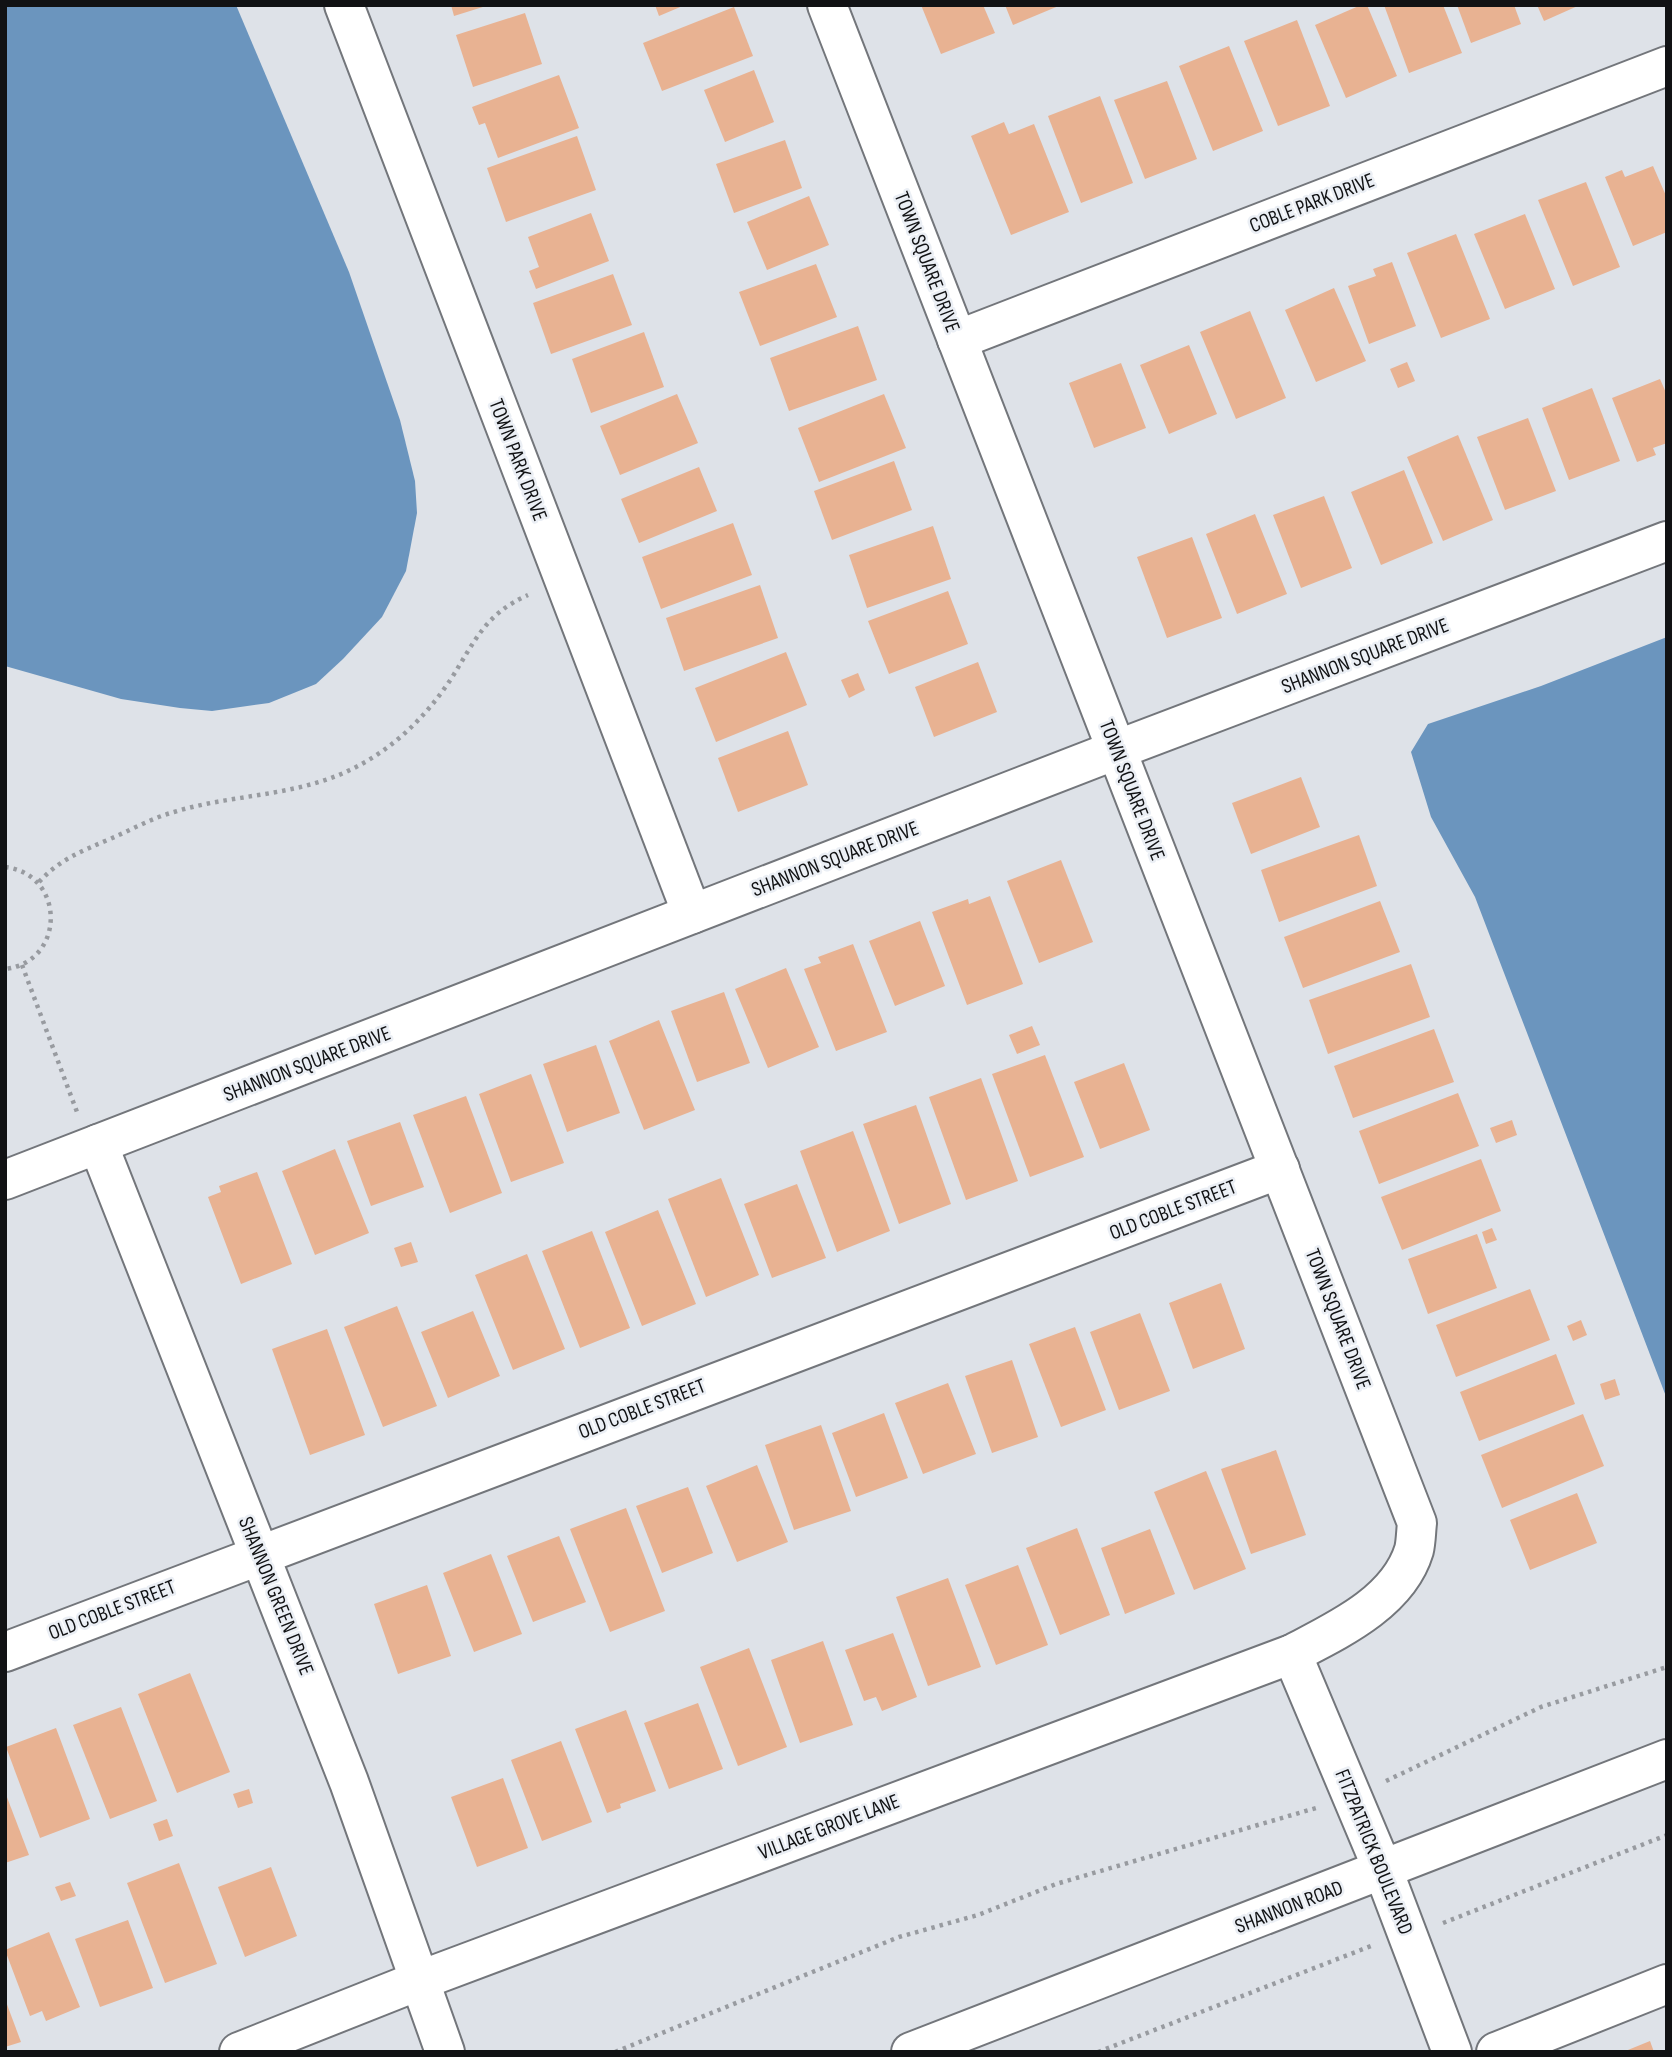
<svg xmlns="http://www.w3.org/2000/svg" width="1672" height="2057" font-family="'Sofia Sans Condensed',sans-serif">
	<rect width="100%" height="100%" fill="#dee2e8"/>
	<g fill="#6b95be">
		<path d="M 5,5 L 236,5 L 349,272 L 400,420 L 415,481 L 417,513 L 406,571 L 382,617 L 343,659 L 316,684 L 269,703 L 212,711 L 180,708 L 121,699 L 5,666 Z"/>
		<path d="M 1667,637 L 1667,1399 L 1475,897 L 1431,817 L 1411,752 L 1428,724 L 1541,686 Z"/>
	</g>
	<g fill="#e8b292">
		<path d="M 451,5 L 486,5 L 486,6 L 454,16 Z"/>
		<path d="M 655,5 L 685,5 L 659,16 Z"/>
		<path d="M 921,5 L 983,5 L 995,33 L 941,54 Z"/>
		<path d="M 1005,5 L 1061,5 L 1013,25 Z"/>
		<path d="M 1361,5 L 1367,5 L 1397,76 L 1346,98 L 1315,25 Z"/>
		<path d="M 1384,5 L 1443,5 L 1462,53 L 1409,73 Z"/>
		<path d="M 1457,5 L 1514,5 L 1521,24 L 1471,43 Z"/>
		<path d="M 1537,5 L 1580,5 L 1544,21 Z"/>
		<path d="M 734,7 L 753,56 L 662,91 L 643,43 Z"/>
		<path d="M 525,13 L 542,64 L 473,87 L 456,35 Z"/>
		<path d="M 1297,20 L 1330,106 L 1278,126 L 1244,41 Z"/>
		<path d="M 1229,46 L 1263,131 L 1213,151 L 1179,66 Z"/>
		<path d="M 754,70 L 774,122 L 725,142 L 704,90 Z"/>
		<path d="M 559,75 L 579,128 L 498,158 L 485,123 L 479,125 L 472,107 Z"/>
		<path d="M 1167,81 L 1197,159 L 1145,179 L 1114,100 Z"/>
		<path d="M 1100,96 L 1133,183 L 1081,203 L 1048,116 Z"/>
		<path d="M 1004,122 L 1009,134 L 1034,124 L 1069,212 L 1011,235 L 971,136 Z"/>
		<path d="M 577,136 L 596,190 L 506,222 L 487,168 Z"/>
		<path d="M 785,140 L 802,188 L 734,213 L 716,164 Z"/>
		<path d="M 1653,166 L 1667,198 L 1667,232 L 1633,246 L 1605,177 L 1622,170 L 1625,177 Z"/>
		<path d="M 1586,182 L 1620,267 L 1573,286 L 1538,200 Z"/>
		<path d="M 809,196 L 829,245 L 767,270 L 747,222 Z"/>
		<path d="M 591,213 L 609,261 L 536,289 L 529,271 L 539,267 L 528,237 Z"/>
		<path d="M 1525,214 L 1555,289 L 1505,309 L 1474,234 Z"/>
		<path d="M 1456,234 L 1490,319 L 1441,338 L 1407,253 Z"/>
		<path d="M 1392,262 L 1416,326 L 1369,344 L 1348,286 L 1376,276 L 1373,269 Z"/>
		<path d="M 816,264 L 837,317 L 760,346 L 739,292 Z"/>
		<path d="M 613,274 L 632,325 L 551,354 L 533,303 Z"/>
		<path d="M 1334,288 L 1366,361 L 1316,382 L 1285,310 Z"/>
		<path d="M 1250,311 L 1286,398 L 1236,419 L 1200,332 Z"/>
		<path d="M 858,326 L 877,380 L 789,411 L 770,358 Z"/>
		<path d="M 644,332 L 664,387 L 591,413 L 572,359 Z"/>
		<path d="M 1189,345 L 1217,414 L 1169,434 L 1140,365 Z"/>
		<path d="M 1407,362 L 1415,381 L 1398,388 L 1390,369 Z"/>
		<path d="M 1121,363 L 1146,428 L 1094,448 L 1069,383 Z"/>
		<path d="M 1660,379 L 1667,395 L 1667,443 L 1653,448 L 1656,455 L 1637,462 L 1612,398 Z"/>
		<path d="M 1592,388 L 1620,461 L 1569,480 L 1542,408 Z"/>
		<path d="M 677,394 L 698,443 L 620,475 L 600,426 Z"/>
		<path d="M 884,394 L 906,448 L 819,482 L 798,428 Z"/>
		<path d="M 1528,418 L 1556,491 L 1505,510 L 1477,437 Z"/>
		<path d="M 1458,435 L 1493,520 L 1443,541 L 1407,457 Z"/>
		<path d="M 894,461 L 912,510 L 832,540 L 814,491 Z"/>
		<path d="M 699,467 L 717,511 L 639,543 L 621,499 Z"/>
		<path d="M 1404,470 L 1433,543 L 1381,565 L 1351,492 Z"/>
		<path d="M 1324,496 L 1352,568 L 1301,588 L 1273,515 Z"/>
		<path d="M 1255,514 L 1287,594 L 1237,614 L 1206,534 Z"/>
		<path d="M 733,523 L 752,575 L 661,609 L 642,557 Z"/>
		<path d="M 933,526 L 951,579 L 867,608 L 849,555 Z"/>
		<path d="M 1192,537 L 1222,618 L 1167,638 L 1137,557 Z"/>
		<path d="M 760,585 L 778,638 L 684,671 L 666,618 Z"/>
		<path d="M 948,591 L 968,644 L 889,674 L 868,621 Z"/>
		<path d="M 786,652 L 807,705 L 716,742 L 695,688 Z"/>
		<path d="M 978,662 L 997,712 L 934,737 L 915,687 Z"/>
		<path d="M 858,673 L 865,690 L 849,698 L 841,680 Z"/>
		<path d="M 788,731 L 808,785 L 738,812 L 718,758 Z"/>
		<path d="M 1301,777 L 1320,827 L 1251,854 L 1232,803 Z"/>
		<path d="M 1359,835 L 1377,886 L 1279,922 L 1261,870 Z"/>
		<path d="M 1061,860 L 1093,942 L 1039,963 L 1007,881 Z"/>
		<path d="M 990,896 L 1023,984 L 967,1005 L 932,912 L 968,899 L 969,904 Z"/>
		<path d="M 1380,901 L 1400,952 L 1303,988 L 1284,937 Z"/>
		<path d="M 920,921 L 945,986 L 895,1006 L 869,941 Z"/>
		<path d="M 853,944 L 887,1032 L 836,1051 L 804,969 L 821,963 L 818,957 Z"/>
		<path d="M 1411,964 L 1430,1017 L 1328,1054 L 1309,1000 Z"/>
		<path d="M 786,968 L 819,1047 L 768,1068 L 735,989 Z"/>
		<path d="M 724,992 L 750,1063 L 697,1082 L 671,1011 Z"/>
		<path d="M 659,1020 L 695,1110 L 644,1130 L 609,1041 Z"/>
		<path d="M 1032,1026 L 1040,1045 L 1017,1054 L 1009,1035 Z"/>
		<path d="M 1434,1029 L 1454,1082 L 1353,1118 L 1334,1066 Z"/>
		<path d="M 596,1045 L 620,1113 L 567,1132 L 543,1064 Z"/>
		<path d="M 1045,1055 L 1084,1157 L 1030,1177 L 992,1074 Z"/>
		<path d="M 1124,1063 L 1150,1130 L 1100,1149 L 1074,1082 Z"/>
		<path d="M 531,1074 L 564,1163 L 511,1182 L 479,1094 Z"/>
		<path d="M 981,1078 L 1018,1181 L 966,1200 L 929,1097 Z"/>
		<path d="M 1458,1093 L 1479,1146 L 1379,1184 L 1359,1131 Z"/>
		<path d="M 466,1096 L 502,1193 L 450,1213 L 413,1115 Z"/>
		<path d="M 916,1105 L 951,1204 L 899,1224 L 863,1124 Z"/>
		<path d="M 1512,1120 L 1517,1135 L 1496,1143 L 1490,1128 Z"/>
		<path d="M 400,1122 L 424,1187 L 371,1206 L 347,1141 Z"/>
		<path d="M 853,1131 L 890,1231 L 837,1252 L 800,1151 Z"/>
		<path d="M 335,1149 L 369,1233 L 315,1255 L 282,1171 Z"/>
		<path d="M 1481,1159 L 1501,1211 L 1402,1250 L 1381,1197 Z"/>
		<path d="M 257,1172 L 292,1264 L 241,1284 L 208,1197 L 221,1192 L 219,1186 Z"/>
		<path d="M 721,1178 L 759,1275 L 706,1297 L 668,1199 Z"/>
		<path d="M 797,1184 L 826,1258 L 772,1278 L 744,1204 Z"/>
		<path d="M 658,1210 L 696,1304 L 642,1326 L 605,1232 Z"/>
		<path d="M 1492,1228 L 1497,1240 L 1486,1244 L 1482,1232 Z"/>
		<path d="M 592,1231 L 630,1328 L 580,1348 L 542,1251 Z"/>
		<path d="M 1477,1234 L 1497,1288 L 1428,1314 L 1408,1259 Z"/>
		<path d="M 411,1242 L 418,1262 L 401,1267 L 394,1248 Z"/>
		<path d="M 527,1254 L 565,1349 L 513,1370 L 475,1275 Z"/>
		<path d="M 1221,1283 L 1245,1349 L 1193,1369 L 1169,1303 Z"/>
		<path d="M 1530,1289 L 1550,1340 L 1456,1377 L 1436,1325 Z"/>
		<path d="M 397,1306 L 437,1406 L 383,1427 L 344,1327 Z"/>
		<path d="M 473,1311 L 500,1376 L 448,1398 L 421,1332 Z"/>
		<path d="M 1140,1313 L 1170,1391 L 1119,1410 L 1090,1332 Z"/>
		<path d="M 1581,1320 L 1587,1335 L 1573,1341 L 1567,1326 Z"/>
		<path d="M 1075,1327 L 1106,1410 L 1061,1427 L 1029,1344 Z"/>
		<path d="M 327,1329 L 365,1435 L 310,1455 L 272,1349 Z"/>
		<path d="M 1556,1354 L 1575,1404 L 1479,1441 L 1460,1392 Z"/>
		<path d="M 1012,1360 L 1038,1437 L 992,1453 L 965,1376 Z"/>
		<path d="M 1615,1379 L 1620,1395 L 1605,1400 L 1600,1384 Z"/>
		<path d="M 948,1383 L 976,1454 L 923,1474 L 895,1403 Z"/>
		<path d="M 884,1413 L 908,1478 L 856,1497 L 832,1433 Z"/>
		<path d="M 1583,1414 L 1604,1466 L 1502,1508 L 1481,1455 Z"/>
		<path d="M 821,1425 L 851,1511 L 794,1530 L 765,1445 Z"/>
		<path d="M 1276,1450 L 1306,1535 L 1251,1554 L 1221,1469 Z"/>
		<path d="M 757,1465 L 788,1542 L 737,1562 L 706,1486 Z"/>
		<path d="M 1206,1471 L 1246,1569 L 1194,1590 L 1154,1492 Z"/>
		<path d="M 688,1487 L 713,1553 L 662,1573 L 636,1506 Z"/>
		<path d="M 1577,1493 L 1597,1543 L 1530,1570 L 1510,1520 Z"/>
		<path d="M 626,1508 L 665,1611 L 610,1632 L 570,1529 Z"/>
		<path d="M 1077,1528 L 1110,1615 L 1060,1635 L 1026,1548 Z"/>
		<path d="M 1150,1529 L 1175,1594 L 1125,1614 L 1101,1548 Z"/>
		<path d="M 559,1536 L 586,1602 L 533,1622 L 507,1556 Z"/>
		<path d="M 491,1554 L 522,1634 L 474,1652 L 443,1573 Z"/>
		<path d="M 1018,1565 L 1048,1645 L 996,1665 L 965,1585 Z"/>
		<path d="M 948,1578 L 981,1667 L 928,1686 L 896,1597 Z"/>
		<path d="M 427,1585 L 451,1656 L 398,1674 L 374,1604 Z"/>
		<path d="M 893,1633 L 917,1697 L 882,1711 L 876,1697 L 864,1701 L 845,1650 Z"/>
		<path d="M 823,1641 L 853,1725 L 800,1743 L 771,1660 Z"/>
		<path d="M 749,1648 L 787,1747 L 738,1766 L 700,1667 Z"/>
		<path d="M 190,1673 L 230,1772 L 177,1793 L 138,1694 Z"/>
		<path d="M 698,1703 L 723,1769 L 669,1789 L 644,1723 Z"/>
		<path d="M 121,1707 L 157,1801 L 110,1819 L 73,1725 Z"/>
		<path d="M 626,1710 L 656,1791 L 620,1804 L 621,1808 L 607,1813 L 575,1729 Z"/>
		<path d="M 56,1728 L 90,1819 L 40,1838 L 6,1747 Z"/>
		<path d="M 561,1741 L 592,1822 L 542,1841 L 511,1760 Z"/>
		<path d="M 503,1778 L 528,1848 L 477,1867 L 451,1797 Z"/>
		<path d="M 249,1789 L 253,1803 L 238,1808 L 233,1794 Z"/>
		<path d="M 5,1792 L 29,1855 L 5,1863 Z"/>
		<path d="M 167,1819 L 173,1836 L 159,1841 L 153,1824 Z"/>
		<path d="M 179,1863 L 217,1964 L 165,1983 L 127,1883 Z"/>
		<path d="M 271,1867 L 297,1936 L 245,1957 L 218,1887 Z"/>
		<path d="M 70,1882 L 76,1896 L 61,1901 L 55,1887 Z"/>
		<path d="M 128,1920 L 153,1988 L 100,2007 L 75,1939 Z"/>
		<path d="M 49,1932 L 80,2007 L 46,2021 L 42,2011 L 30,2016 L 5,1950 Z"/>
		<path d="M 5,1999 L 21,2042 L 5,2047 Z"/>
		<path d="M 1650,2041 L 1654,2052 L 1623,2052 Z"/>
	</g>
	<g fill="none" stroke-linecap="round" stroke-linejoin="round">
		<defs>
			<g id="minor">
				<path d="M 344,5 L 692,914"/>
				<path d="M 957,340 L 1667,66"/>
				<path d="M 98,1144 L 349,1782 L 445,2052"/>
				<path d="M 5,1180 L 1116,750 L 1667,541"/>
				<path d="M 5,1652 L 1280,1169"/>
				<path d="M 1292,1654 L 1383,1870 L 1452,2052"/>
				<path d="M 239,2052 L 418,1981 L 1292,1654 C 1336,1631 1398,1603 1414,1550 C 1416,1542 1416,1531 1417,1523 L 827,5"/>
				<path d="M 1496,2052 L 1667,1984"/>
			</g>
			<path id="tertiary" d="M 911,2052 L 1667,1759"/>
		</defs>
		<use href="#minor" stroke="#73767b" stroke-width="42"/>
		<use href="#tertiary" stroke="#73767b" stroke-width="42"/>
		<g stroke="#989ba0" stroke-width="4.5" stroke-dasharray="3.5 5" stroke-linecap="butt">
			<path d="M 5,867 C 66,874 66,962 5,969"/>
			<path d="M 39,882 C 60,859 82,851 110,839 C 131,830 152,818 174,812 C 232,794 294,797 350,770 C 392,750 425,718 451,679 C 475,641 485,614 528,595"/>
			<path d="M 22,965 L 77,1112"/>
			<path d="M 1386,1781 L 1541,1707 L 1667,1667"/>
			<path d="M 1443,1923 L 1667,1835"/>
			<path d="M 615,2052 L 899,1937 L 978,1915 L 1056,1884 L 1316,1808"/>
			<path d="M 1098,2052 L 1371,1946"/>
		</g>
		<use href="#minor" stroke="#fff" stroke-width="38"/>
		<use href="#tertiary" stroke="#fff" stroke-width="38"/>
	</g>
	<g text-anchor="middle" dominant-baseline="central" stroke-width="5" stroke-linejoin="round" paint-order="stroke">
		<g font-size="21" fill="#111214" stroke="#ebeff5">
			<text transform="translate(1312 203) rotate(-21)">COBLE PARK DRIVE</text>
			<text transform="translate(927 262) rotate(69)">TOWN SQUARE DRIVE</text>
			<text transform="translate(518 460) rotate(69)">TOWN PARK DRIVE</text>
			<text transform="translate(1365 656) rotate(-21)">SHANNON SQUARE DRIVE</text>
			<text transform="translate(1132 790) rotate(69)">TOWN SQUARE DRIVE</text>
			<text transform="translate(835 859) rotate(-21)">SHANNON SQUARE DRIVE</text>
			<text transform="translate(307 1064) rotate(-21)">SHANNON SQUARE DRIVE</text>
			<text transform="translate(1173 1210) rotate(-21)">OLD COBLE STREET</text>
			<text transform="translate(1338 1319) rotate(69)">TOWN SQUARE DRIVE</text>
			<text transform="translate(642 1409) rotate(-21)">OLD COBLE STREET</text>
			<text transform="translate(276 1596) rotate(68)">SHANNON GREEN DRIVE</text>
			<text transform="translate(112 1610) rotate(-21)">OLD COBLE STREET</text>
			<text transform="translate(829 1827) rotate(-21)">VILLAGE GROVE LANE</text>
			<text transform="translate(1374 1852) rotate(68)">FITZPATRICK BOULEVARD</text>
			<text transform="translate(1289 1907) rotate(-21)">SHANNON ROAD</text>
		</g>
	</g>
	<rect width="1672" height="2057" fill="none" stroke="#111214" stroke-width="14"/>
</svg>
